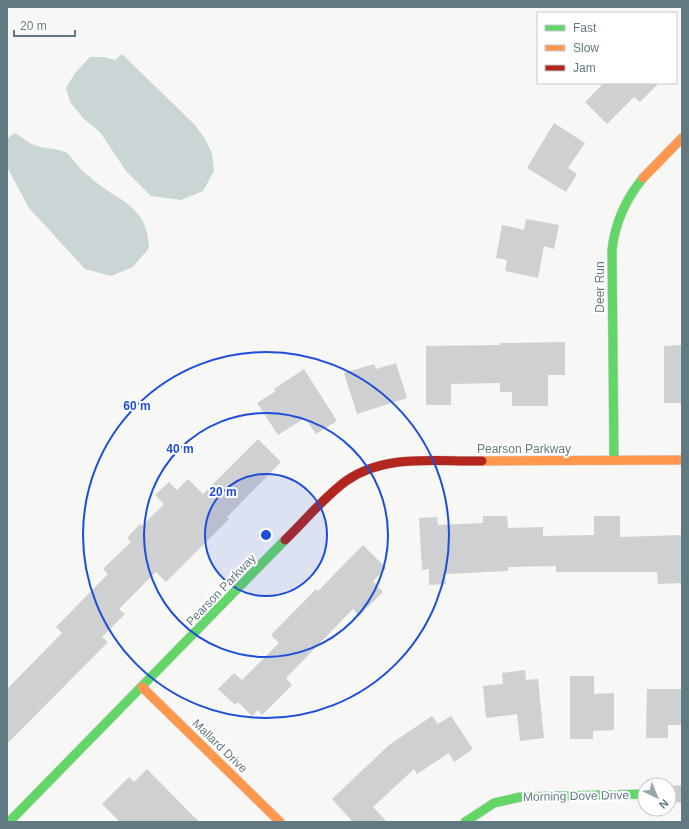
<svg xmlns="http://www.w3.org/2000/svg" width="689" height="829" font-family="Helvetica,sans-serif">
	<rect width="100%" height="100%" fill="#f7f7f6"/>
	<g fill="#cad6d6">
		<path d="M 122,54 L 195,125 L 205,139 L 212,153 L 214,171 L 203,191 L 181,200 L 151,196 L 126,171 L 100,132 L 84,119 L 70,102 L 66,88 L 75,73 L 90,57 L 104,57 L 115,60 Z"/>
		<path d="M 14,133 C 22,136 29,144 37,146 C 47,149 58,148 67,153 C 71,156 75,163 79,167 C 83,172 88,175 92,179 C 120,203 147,204 149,248 L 133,267 L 111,276 L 85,269 L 29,208 L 7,167 L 7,139 Z"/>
	</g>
	<g fill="#ced0d1">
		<path d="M 604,83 L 659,83 L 640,102 L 634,97 L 607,124 L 585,102 Z"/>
		<path d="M 554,123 L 585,143 L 568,168 L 577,174 L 566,192 L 527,168 Z"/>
		<path d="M 526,219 L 559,225 L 554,249 L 544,246 L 538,278 L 505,271 L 507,260 L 496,258 L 502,225 L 524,230 Z"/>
		<path d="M 565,342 L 565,375 L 548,375 L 548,406 L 512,406 L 512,392 L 500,392 L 500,383 L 451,384 L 451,405 L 426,405 L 426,346 L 500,345 L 500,343 Z"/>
		<path d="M 682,345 L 682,403 L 664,403 L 664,346 Z"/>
		<path d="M 396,363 L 407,398 L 357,414 L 344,373 L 374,364 L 376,369 Z"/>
		<path d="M 304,369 L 337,421 L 316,434 L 305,418 L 278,435 L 257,403 L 276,391 L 274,389 Z"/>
		<path d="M 258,439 L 281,462 L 227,517 L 229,519 L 166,582 L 156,572 L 119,609 L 125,614 L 102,637 L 108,642 L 7,744 L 7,689 L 62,633 L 56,627 L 108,574 L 103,569 L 131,542 L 127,538 L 140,524 L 142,526 L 164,504 L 155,495 L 169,482 L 177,490 L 188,479 L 203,494 Z"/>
		<path d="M 483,516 L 507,516 L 508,528 L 543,527 L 543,536 L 594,535 L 594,516 L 620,516 L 620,537 L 682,535 L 682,583 L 658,584 L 657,572 L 556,572 L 556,566 L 509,567 L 508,571 L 445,574 L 446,584 L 429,585 L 429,569 L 422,570 L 419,518 L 437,517 L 438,525 L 483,523 Z"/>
		<path d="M 363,545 L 386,568 L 373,581 L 383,592 L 359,616 L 353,609 L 286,678 L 292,685 L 262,715 L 258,710 L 252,716 L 238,702 L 235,705 L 218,689 L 234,673 L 242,680 L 279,643 L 271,635 L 316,589 L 318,591 Z"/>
		<path d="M 525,670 L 526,680 L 538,679 L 544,738 L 520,741 L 517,714 L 486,718 L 483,686 L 503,684 L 502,673 Z"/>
		<path d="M 570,676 L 594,676 L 594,694 L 614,693 L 614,730 L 593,731 L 593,739 L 570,739 Z"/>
		<path d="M 647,689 L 682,689 L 682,725 L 668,725 L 668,738 L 646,738 Z"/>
		<path d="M 432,716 L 438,724 L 451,716 L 473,749 L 454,762 L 449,753 L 417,774 L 414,769 L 373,807 L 387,822 L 353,822 L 332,799 L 389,745 Z"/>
		<path d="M 147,769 L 199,822 L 120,822 L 102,804 L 129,777 L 134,782 Z"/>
	</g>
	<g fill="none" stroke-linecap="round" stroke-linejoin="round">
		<defs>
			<g id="fast">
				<path d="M 614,460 L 612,250 C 615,222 625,200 643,178"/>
				<path d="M 9,822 L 285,540"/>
				<path d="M 465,822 L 494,803 L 520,797 L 645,794"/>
			</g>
			<g id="slow">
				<path d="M 643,178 L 682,138"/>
				<path d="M 482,461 L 682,460"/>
				<path d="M 142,687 L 280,822"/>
			</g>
			<path id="jam" d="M 285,540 C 305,521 324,497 346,481 C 385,453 438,462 482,461"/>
		</defs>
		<use href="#fast" stroke="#d3d5d5" stroke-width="10"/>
		<use href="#slow" stroke="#d3d5d5" stroke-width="10"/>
		<use href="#jam" stroke="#d3d5d5" stroke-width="10"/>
		<path stroke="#cbcccd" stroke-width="17" d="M 669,794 L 682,794"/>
		<use href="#fast" stroke="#63d668" stroke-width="9"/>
		<use href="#slow" stroke="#ff974d" stroke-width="9"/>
		<use href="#jam" stroke="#b3261e" stroke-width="9"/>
	</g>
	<circle cx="266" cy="535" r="61" fill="#1d4ed8" fill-opacity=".12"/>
	<g fill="none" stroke="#1d4ed8" stroke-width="2">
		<circle cx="266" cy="535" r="61"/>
		<circle cx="266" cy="535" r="122"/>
		<circle cx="266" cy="535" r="183"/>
	</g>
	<g text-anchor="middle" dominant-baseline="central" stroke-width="4" stroke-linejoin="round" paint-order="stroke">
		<g font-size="12" fill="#617a82" stroke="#fff">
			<text transform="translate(600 287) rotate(-90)">Deer Run</text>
			<text x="524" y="449">Pearson Parkway</text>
			<text transform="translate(221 590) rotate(-46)">Pearson Parkway</text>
			<text transform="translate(220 746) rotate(44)">Mallard Drive</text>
			<text transform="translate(576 796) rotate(-1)">Morning Dove Drive</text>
		</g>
	</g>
	<circle cx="266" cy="535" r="6" fill="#1d4ed8" stroke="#fff" stroke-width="2"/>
	<g font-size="12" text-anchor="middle" font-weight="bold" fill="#1d4ed8" stroke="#fff" stroke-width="4" stroke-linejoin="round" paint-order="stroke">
		<text x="137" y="410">60 m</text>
		<text x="180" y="453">40 m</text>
		<text x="223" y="496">20 m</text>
	</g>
	<rect width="689" height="829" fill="none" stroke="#617a82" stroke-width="16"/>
	<rect x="537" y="12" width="140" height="72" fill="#ffffff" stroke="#c0cacd"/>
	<rect x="545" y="25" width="20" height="6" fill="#63d668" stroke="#c0cacd"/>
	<text x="573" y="32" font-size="12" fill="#617a82">Fast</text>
	<rect x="545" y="45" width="20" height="6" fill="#ff974d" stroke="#c0cacd"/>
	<text x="573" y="52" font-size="12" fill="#617a82">Slow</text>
	<rect x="545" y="65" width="20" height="6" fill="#b3261e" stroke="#c0cacd"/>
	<text x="573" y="72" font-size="12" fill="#617a82">Jam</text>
	<g transform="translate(657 797) rotate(136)"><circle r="19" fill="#ffffff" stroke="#c0cacd"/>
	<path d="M0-3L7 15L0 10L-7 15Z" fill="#96a6ab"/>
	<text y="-6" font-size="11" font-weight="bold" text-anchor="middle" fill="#617a82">N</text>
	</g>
	<path d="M14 30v6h61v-6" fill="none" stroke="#617a82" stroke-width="2"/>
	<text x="20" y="30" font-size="12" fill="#617a82" stroke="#ffffff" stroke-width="3" paint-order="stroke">20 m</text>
</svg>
